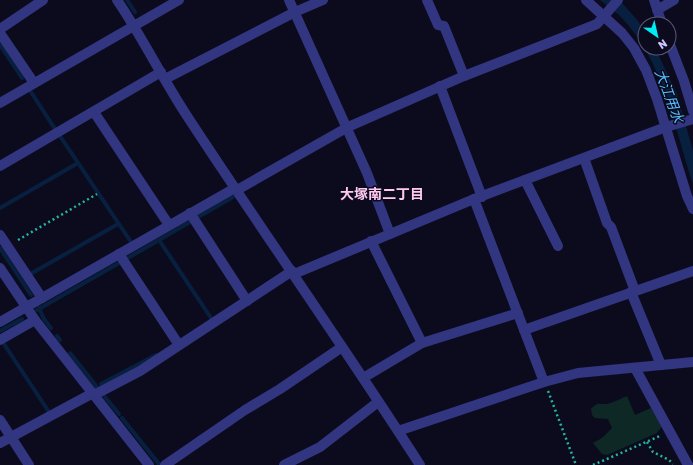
<svg xmlns="http://www.w3.org/2000/svg" width="693" height="465" font-family="Rubik,'Noto Sans JP',sans-serif">
	<rect width="100%" height="100%" fill="#0c0b1e"/>
	<path fill="#0d2825" d="M 627,396 L 635,415 L 651,408 L 662,426 L 657,433 L 607,455 L 602,454 L 593,443 L 602,438 L 612,428 L 608,419 L 595,418 L 592,415 L 591,409 C 598,402 597,404 605,404 C 612,404 621,398 627,396 Z"/>
	<path fill="#082040" d="M 600,0 L 618,0 L 623,4 L 637,20 L 645,31 L 645,48 L 655,48 L 677,94 L 693,151 L 693,184 C 674,127 664,61 621,17 C 615,11 607,5 600,0 Z"/>
	<g fill="none" stroke-linecap="round" stroke-linejoin="round">
		<g stroke="#082040" stroke-width="4">
			<path d="M 127,0 L 135,12"/>
			<path d="M 0,45 L 22,78"/>
			<path d="M 31,92 L 55,129"/>
			<path d="M 60,136 L 131,242"/>
			<path d="M 0,208 L 78,163"/>
			<path d="M 200,216 L 233,197"/>
			<path d="M 159,240 L 211,318"/>
			<path d="M 0,248 L 31,295"/>
			<path d="M 128,258 L 190,222"/>
			<path d="M 32,273 L 118,224"/>
			<path d="M 39,308 L 44,319 L 51,328"/>
			<path d="M 37,310 L 119,263"/>
			<path d="M 0,331 L 22,319"/>
			<path d="M 57,336 L 60,340"/>
			<path d="M 4,344 L 49,412"/>
			<path d="M 70,353 L 97,387"/>
			<path d="M 101,384 L 156,355"/>
			<path d="M 105,397 L 119,414"/>
			<path d="M 122,418 L 159,464"/>
		</g>
		<g stroke="#25b5a2" stroke-width="2.5" stroke-dasharray="2 3" stroke-linecap="butt">
			<path d="M 18,240 L 97,194"/>
			<path d="M 548,391 L 576,465"/>
			<path d="M 647,442 L 653,452 L 669,460 L 673,464"/>
			<path d="M 593,465 L 660,436"/>
		</g>
		<g stroke="#323580" stroke-width="10">
			<path d="M 117,0 C 143,38 163,80 189,119 C 265,235 345,348 420,465"/>
			<path d="M 289,0 L 367,173 L 390,234"/>
			<path d="M 427,0 L 438,25 L 444,26 L 464,76"/>
			<path d="M 586,0 L 622,33 L 634,48 L 646,70 L 657,99 L 687,196 L 693,209"/>
			<path d="M 654,0 L 662,24"/>
			<path d="M 657,10 L 674,0"/>
			<path d="M 0,29 L 43,0"/>
			<path d="M 0,33 L 34,83"/>
			<path d="M 669,42 L 684,81 L 693,111"/>
			<path d="M 165,79 L 295,12 L 323,0"/>
			<path d="M 440,86 L 482,197"/>
			<path d="M 0,103 L 179,0"/>
			<path d="M 94,112 L 169,225"/>
			<path d="M 584,158 L 607,223 L 611,227 L 635,291"/>
			<path d="M 0,166 L 161,72"/>
			<path d="M 525,180 L 558,246"/>
			<path d="M 237,190 L 348,127 L 464,76 L 597,24 L 618,0"/>
			<path d="M 474,199 L 544,382"/>
			<path d="M 190,213 L 247,301"/>
			<path d="M 0,235 L 42,298"/>
			<path d="M 371,241 L 422,343"/>
			<path d="M 119,254 L 179,345"/>
			<path d="M 0,268 L 35,320 L 149,465"/>
			<path d="M 294,274 L 474,199 L 666,127 L 693,119"/>
			<path d="M 631,292 L 661,365"/>
			<path d="M 0,322 L 235,188"/>
			<path d="M 524,330 L 693,271"/>
			<path d="M 0,340 L 35,320"/>
			<path d="M 635,368 L 688,465"/>
			<path d="M 363,378 L 422,343 L 518,313"/>
			<path d="M 94,395 L 140,371 L 292,271"/>
			<path d="M 0,420 L 29,465"/>
			<path d="M 398,431 L 544,382 L 578,373 L 693,362"/>
			<path d="M 0,443 L 93,393"/>
			<path d="M 165,465 L 245,410 L 280,389 L 342,347"/>
			<path d="M 284,465 L 320,447 L 378,402"/>
		</g>
	</g>
	<g text-anchor="middle" dominant-baseline="central" stroke-width="3" stroke-linejoin="round" paint-order="stroke">
		<g font-size="14" font-style="italic" fill="#55bdff" stroke="#0c0b1e">
			<text transform="translate(669 96) rotate(69)">大江用水</text>
		</g>
		<g font-size="14" font-weight="bold" fill="#ffc9ef" stroke="#0c0b1e">
			<text x="382" y="194">大塚南二丁目</text>
		</g>
	</g>
	<g transform="translate(657 36) rotate(146)"><circle r="19" fill="#0c0b1e" stroke="#585678"/>
	<path d="M0-3L7 15L0 10L-7 15Z" fill="#00ecf2"/>
	<text y="-6" font-size="11" font-weight="bold" text-anchor="middle" fill="#cac7ff">N</text>
	</g>
</svg>
